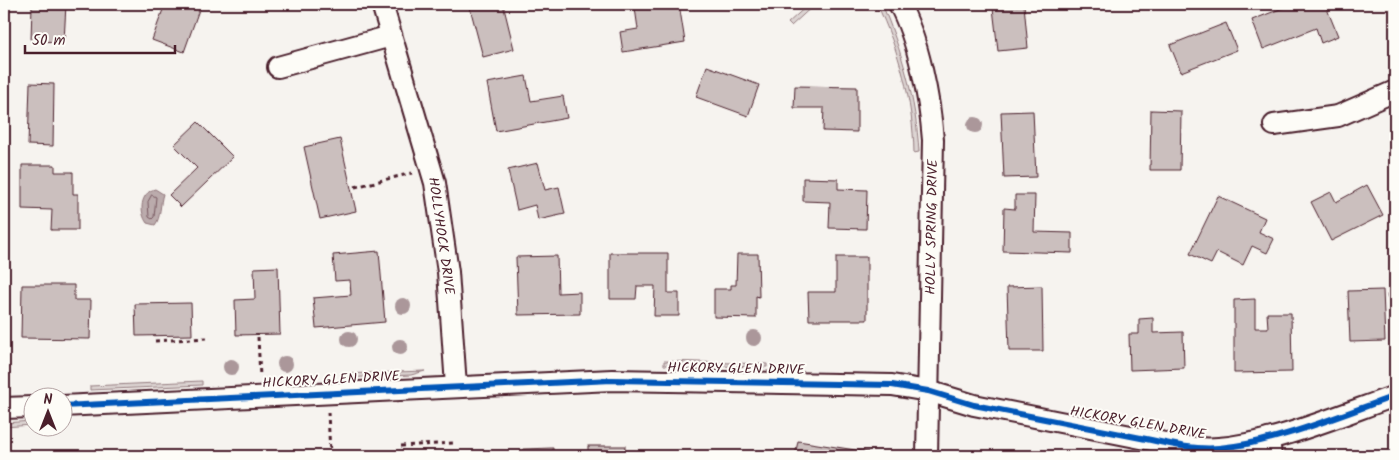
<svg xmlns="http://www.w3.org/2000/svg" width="1399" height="460" font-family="Kalam,sans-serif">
	<rect width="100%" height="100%" fill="#f6f3ef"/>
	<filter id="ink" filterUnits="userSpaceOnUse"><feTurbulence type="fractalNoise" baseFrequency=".02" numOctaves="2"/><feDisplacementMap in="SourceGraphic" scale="10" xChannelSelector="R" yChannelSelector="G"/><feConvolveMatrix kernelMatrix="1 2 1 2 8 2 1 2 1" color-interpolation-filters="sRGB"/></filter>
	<g filter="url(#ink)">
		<g fill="#dcd4d2" stroke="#937a7e">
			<path d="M 809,4 L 815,4 L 791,26 L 788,23 Z"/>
			<path d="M 877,4 L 882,4 C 902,52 916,99 919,152 L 914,153 C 913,100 899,51 877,4 Z"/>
			<path d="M 664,361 L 767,364 L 767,367 L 664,365 Z"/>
			<path d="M 425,371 L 411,375 L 341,378 L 341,374 Z"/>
			<path d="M 202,381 L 202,385 L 90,390 L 90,386 Z"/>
			<path d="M 32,421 L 32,425 L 4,427 L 4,423 Z"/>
		</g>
		<path fill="#bbabac" stroke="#8e7378" d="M 155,189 L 163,194 C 160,203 161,218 155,225 L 147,223 C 139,212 140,193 155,189 Z"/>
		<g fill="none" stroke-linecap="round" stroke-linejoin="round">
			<path stroke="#77575f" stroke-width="1" d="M 152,195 L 156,197 L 154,217 L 152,219 L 149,217 L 148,202 Z"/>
		</g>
		<g fill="#cbbfbe" stroke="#4a1f2b">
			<path d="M 47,4 L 66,4 L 64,42 L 31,41 L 32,5 L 47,6 Z"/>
			<path d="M 165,4 L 201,4 L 184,52 L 152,40 Z"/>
			<path d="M 469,4 L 503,4 L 514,49 L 483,57 Z"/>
			<path d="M 646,4 L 679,4 L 685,42 L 623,52 L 620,32 L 638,29 L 635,8 L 646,6 Z"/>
			<path d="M 1293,4 L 1325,4 L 1338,36 L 1321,43 L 1316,28 L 1263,49 L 1252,20 Z"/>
			<path d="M 1024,5 L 1028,48 L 998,51 L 993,8 Z"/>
			<path d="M 1226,23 L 1237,50 L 1181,72 L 1170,45 Z"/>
			<path d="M 707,66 L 759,85 L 748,116 L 696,97 Z"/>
			<path d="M 526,76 L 531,101 L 563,96 L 567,118 L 496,131 L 487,83 Z"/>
			<path d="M 30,83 L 54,84 L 53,146 L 28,145 Z"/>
			<path d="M 795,86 L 857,87 L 857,132 L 823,131 L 824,108 L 794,108 Z"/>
			<path d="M 1151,110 L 1181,111 L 1180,170 L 1150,170 Z"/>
			<path d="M 1033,111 L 1036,177 L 1004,178 L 1001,112 Z"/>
			<path d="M 198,122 L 233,157 L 181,207 L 169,195 L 197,168 L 174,145 Z"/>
			<path d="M 340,139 L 356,211 L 320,219 L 304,147 Z"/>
			<path d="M 538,163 L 545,190 L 559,187 L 565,214 L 538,220 L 535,205 L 517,210 L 508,170 Z"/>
			<path d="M 22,165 L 55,165 L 55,172 L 73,172 L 73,194 L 78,194 L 78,230 L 51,230 L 52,210 L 22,209 Z"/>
			<path d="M 803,178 L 838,179 L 838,189 L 867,190 L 866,229 L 829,228 L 830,202 L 803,201 Z"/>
			<path d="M 1367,185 L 1383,215 L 1331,241 L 1311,202 L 1331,192 L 1336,202 Z"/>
			<path d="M 1015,195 L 1035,195 L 1034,232 L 1072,233 L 1072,253 L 1003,251 L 1004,208 L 1015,209 Z"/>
			<path d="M 1218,196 L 1265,218 L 1259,232 L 1274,239 L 1267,253 L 1252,246 L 1243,265 L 1217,252 L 1211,264 L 1190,254 Z"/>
			<path d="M 379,251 L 385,322 L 316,328 L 313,298 L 351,295 L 350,280 L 335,281 L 333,255 Z"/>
			<path d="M 610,253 L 668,253 L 668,293 L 679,293 L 679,316 L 654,316 L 655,286 L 637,286 L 636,299 L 610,299 Z"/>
			<path d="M 737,254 L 758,254 L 759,297 L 756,296 L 756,318 L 714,317 L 714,289 L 731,289 L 731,285 L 736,285 Z"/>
			<path d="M 557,256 L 558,293 L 580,292 L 580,314 L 518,315 L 516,257 Z"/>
			<path d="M 836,257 L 867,257 L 867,320 L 809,320 L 808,292 L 836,292 Z"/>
			<path d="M 278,267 L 280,334 L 236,335 L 235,300 L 255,299 L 254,268 Z"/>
			<path d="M 22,285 L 74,285 L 74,300 L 91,300 L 90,339 L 21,338 Z"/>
			<path d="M 1042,286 L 1043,351 L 1009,351 L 1007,287 Z"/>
			<path d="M 1383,290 L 1385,341 L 1350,342 L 1348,291 Z"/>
			<path d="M 1255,299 L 1255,328 L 1268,328 L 1267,313 L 1291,313 L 1292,372 L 1234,373 L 1234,300 Z"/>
			<path d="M 191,303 L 192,335 L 136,336 L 135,304 Z"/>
			<path d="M 1153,318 L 1153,333 L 1183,332 L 1184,368 L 1130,370 L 1129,334 L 1139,334 L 1139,319 Z"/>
			<path d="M 798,441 L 868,452 L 867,456 L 795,456 Z"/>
			<rect x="588" y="446" width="37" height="10"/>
			<path d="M 553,448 L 553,456 L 524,456 L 524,449 Z"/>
			<path d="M 475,452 L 475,456 L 440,456 L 440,453 Z"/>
		</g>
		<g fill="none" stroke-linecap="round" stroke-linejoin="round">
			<defs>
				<g id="minor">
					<path d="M 382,4 L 435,183 L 448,272 L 456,386"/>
					<path d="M 899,4 C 918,38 930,100 933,140 L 927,456"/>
					<path d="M 278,67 L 391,36"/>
					<path d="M 1274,125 L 1338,116 L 1395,91"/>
					<path d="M 62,406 L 612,380 L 892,385 L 928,391 L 974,405 L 1151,440 C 1173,445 1197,450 1219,448 C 1273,444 1343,414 1395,396"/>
					<path d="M 4,408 L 32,407"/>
					<path d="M 1269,439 L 1271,456"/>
				</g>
			</defs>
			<use href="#minor" stroke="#4a1f2b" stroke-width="24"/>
			<g stroke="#4a1f2b" stroke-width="3" stroke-dasharray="4 4" stroke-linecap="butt">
				<path d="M 355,187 L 412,173"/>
				<path d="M 1387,296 L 1395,294"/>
				<path d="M 258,337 L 260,377"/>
				<path d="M 155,341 L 208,338"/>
				<path d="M 328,412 L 330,454"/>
				<path d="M 401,446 L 454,443"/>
			</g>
			<use href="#minor" stroke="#fdfcf7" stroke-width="20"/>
			<defs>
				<path id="cycleway" d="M 62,406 L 612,380 L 892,385 L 928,391 L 974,405 L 1151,440 C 1173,445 1197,450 1219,448 C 1273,444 1343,414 1395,396"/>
			</defs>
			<use href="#cycleway" stroke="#fdfcf7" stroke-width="9"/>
			<use href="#cycleway" stroke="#0057b8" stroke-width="6"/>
		</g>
		<g fill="#ab979a">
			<circle cx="975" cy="125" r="8"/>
			<circle cx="403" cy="306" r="8"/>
			<circle cx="754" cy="338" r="8"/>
			<circle cx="349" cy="339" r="8"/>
			<circle cx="400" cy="347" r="8"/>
			<circle cx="285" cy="364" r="8"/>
			<circle cx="231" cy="367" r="8"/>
		</g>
	</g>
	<g text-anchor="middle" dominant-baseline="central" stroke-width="4" stroke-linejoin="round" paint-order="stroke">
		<g font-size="14" fill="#4a1f2b" stroke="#fdfcf7">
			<text transform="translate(932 227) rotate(-89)">HOLLY SPRING DRIVE</text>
			<text transform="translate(441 236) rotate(82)">HOLLYHOCK DRIVE</text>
			<text transform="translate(736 369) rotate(1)">HICKORY GLEN DRIVE</text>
			<text transform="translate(331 380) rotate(-3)">HICKORY GLEN DRIVE</text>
			<text transform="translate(1138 423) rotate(10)">HICKORY GLEN DRIVE</text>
		</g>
	</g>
	<rect width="1399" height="460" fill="none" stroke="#fdfcf7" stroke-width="20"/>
	<rect x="10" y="10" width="1379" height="440" fill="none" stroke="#4a1f2b" stroke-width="2" filter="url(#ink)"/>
	<g transform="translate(48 412)"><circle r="24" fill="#fdfcf7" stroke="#b5a4a5"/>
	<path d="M0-4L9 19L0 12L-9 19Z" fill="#4a1f2b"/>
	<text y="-8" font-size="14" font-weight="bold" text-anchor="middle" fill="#4a1f2b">N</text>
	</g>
	<path d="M25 45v8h150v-8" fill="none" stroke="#4a1f2b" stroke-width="2.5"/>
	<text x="32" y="45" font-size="15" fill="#4a1f2b" stroke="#fdfcf7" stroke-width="4" paint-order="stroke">50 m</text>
</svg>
